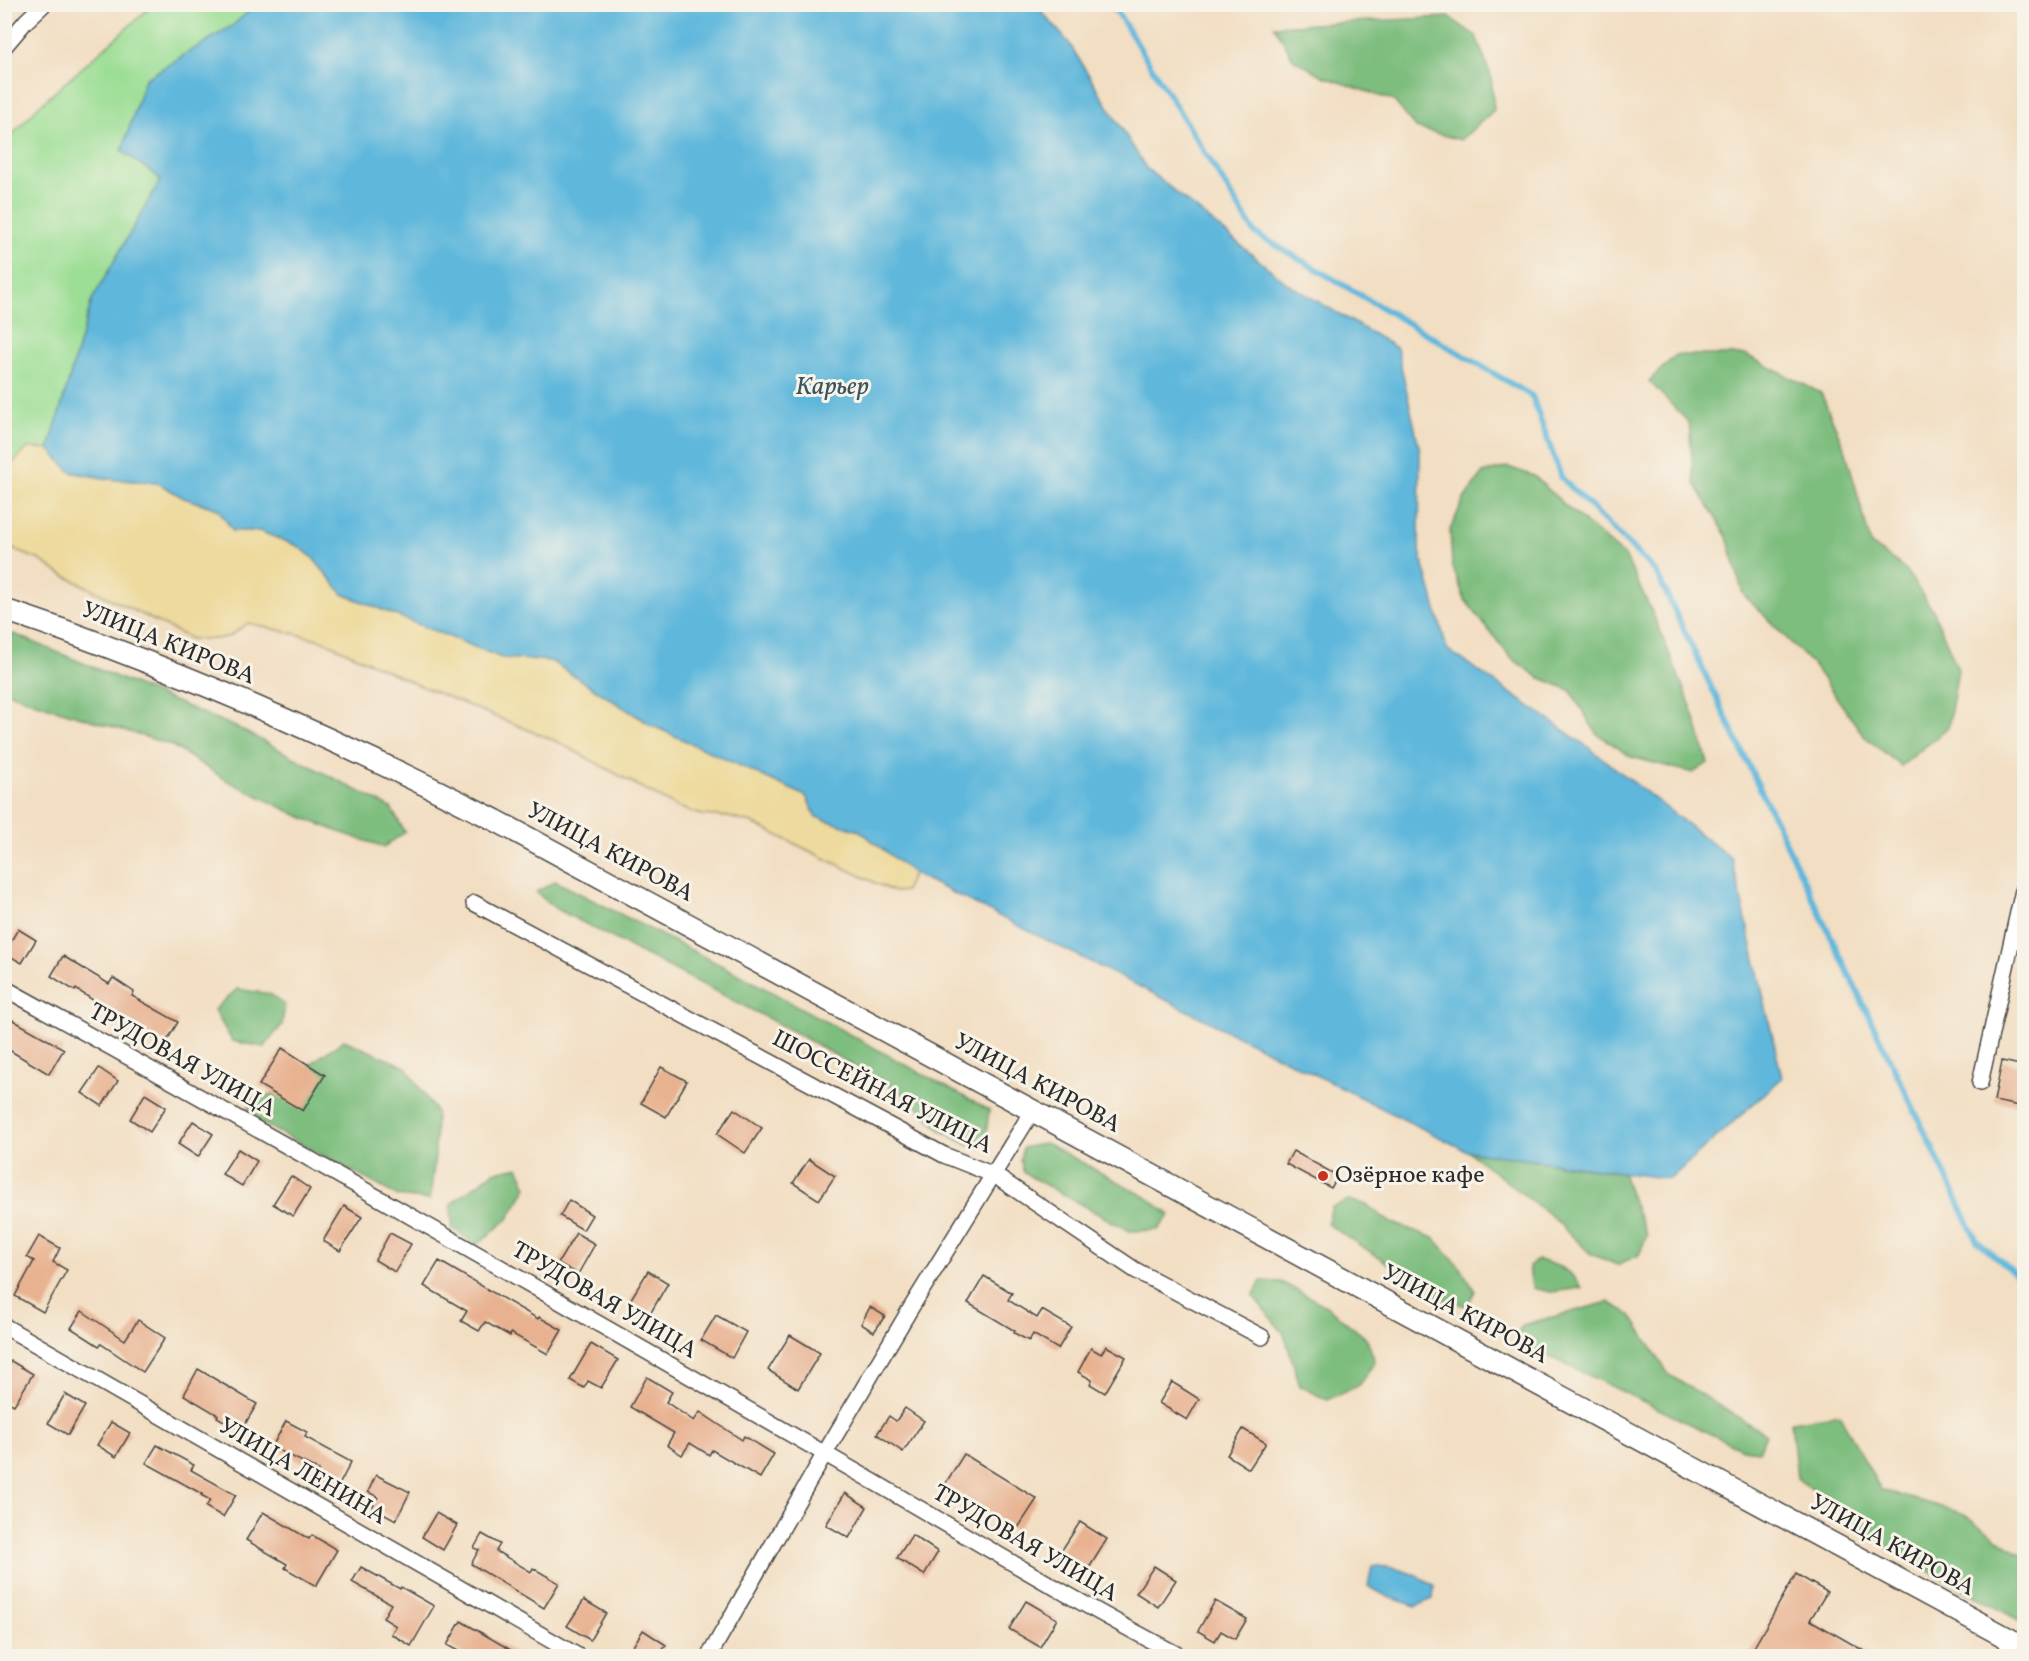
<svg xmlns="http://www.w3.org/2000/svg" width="2029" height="1661" font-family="Vollkorn,serif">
	<rect width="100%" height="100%" fill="#f7f3e8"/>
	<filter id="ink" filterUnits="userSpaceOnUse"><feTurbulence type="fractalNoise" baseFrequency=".0167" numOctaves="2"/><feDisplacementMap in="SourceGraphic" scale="12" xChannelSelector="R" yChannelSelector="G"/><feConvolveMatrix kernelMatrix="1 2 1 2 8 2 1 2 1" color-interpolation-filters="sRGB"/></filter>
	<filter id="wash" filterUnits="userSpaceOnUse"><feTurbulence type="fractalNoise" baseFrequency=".008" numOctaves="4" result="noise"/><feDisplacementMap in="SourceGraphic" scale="24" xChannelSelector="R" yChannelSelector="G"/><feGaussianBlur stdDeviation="1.35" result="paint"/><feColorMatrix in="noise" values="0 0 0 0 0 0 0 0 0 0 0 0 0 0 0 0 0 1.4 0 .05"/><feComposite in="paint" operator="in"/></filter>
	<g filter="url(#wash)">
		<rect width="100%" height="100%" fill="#f2dec2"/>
		<path fill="#9cde95" stroke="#648460" stroke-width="1.5" d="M 153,5 L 257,5 L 232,26 L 145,79 L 122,151 L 161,179 L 92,300 L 49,449 L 26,450 L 5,471 L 5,142 L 39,106 Z"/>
		<g fill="#7dbd7e" stroke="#547454" stroke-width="1.5">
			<path d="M 1449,17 L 1476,36 L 1491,76 L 1494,110 L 1461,140 L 1416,128 L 1394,101 L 1325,77 L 1294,60 L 1274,26 Z"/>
			<path d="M 1676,355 L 1746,355 L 1821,393 L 1846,452 L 1871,544 L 1904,568 L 1933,610 L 1958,669 L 1948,728 L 1901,766 L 1864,736 L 1814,666 L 1743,594 L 1727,537 L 1694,482 L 1689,423 L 1649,381 Z"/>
			<path d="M 1508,467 L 1534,476 L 1567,507 L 1625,556 L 1653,614 L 1692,709 L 1708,763 L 1693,773 L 1631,757 L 1596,733 L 1570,690 L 1538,677 L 1510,657 L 1465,600 L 1452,565 L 1450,530 L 1464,499 L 1483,473 Z"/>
			<path d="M 14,634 L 238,728 L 391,808 L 405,832 L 384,847 L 339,832 L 297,815 L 228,781 L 171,745 L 33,702 L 5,691 L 5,637 Z"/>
			<path d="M 555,881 L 742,976 L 989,1110 L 986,1136 L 970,1146 L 940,1130 L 908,1097 L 798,1034 L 555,908 L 536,892 Z"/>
			<path d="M 237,989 L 270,994 L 285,1005 L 282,1025 L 264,1047 L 232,1041 L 214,1010 Z"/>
			<path d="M 344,1040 L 406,1067 L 436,1112 L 435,1156 L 430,1200 L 398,1196 L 247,1115 L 251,1099 L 282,1092 L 317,1059 Z"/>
			<path d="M 1046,1143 L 1146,1197 L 1170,1215 L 1158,1230 L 1129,1231 L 1024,1173 L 1020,1159 L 1023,1148 Z"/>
			<path d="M 1467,1151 L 1623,1173 L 1634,1205 L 1647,1235 L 1639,1255 L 1617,1265 L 1591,1254 L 1551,1216 Z"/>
			<path d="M 518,1167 L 527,1187 L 508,1219 L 476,1245 L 452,1228 L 451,1204 L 494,1172 Z"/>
			<path d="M 1349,1200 L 1367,1205 L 1390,1222 L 1434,1238 L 1460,1267 L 1475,1291 L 1467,1306 L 1445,1300 L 1327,1224 L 1332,1207 Z"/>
			<path d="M 1537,1260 C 1557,1264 1571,1270 1582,1288 L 1551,1292 L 1532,1288 L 1529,1266 Z"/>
			<path d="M 1261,1281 L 1281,1282 L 1326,1306 L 1367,1339 L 1375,1362 L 1358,1386 L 1327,1400 L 1300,1386 L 1284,1334 L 1253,1296 Z"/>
			<path d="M 1608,1302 L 1630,1314 L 1669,1375 L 1766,1434 L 1759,1451 L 1742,1449 L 1527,1346 L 1516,1335 L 1523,1325 Z"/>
			<path d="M 1839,1414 L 1881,1490 L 1962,1513 L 2024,1557 L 2024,1623 L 1883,1545 L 1797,1478 L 1791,1422 Z"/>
		</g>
		<path fill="#eeda9e" stroke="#8c8264" stroke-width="1.5" d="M 28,448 L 49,449 L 71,472 L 109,479 L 158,483 L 184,498 L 218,509 L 233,531 L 259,531 L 298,546 L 312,557 L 343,594 L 502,658 L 551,661 L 651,725 L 806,796 L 816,817 L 860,831 L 913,873 L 905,891 L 894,892 L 752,823 L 728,817 L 702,815 L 677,807 L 558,742 L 416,684 L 321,640 L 248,623 L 230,636 L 216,639 L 191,639 L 59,573 L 40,560 L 5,546 L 5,471 Z"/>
		<g fill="#5eb7db" stroke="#447183" stroke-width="1.5">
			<path d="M 257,4 L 1036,5 L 1069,43 L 1146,168 L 1288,284 L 1397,348 L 1420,451 L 1419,548 L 1447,649 L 1588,747 L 1732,859 L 1782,1078 L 1670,1179 L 1467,1151 L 913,873 L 860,831 L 816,817 L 806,796 L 651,725 L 551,661 L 502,658 L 343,594 L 312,557 L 298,546 L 259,531 L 233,531 L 218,509 L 184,498 L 158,483 L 109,479 L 71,472 L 49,449 L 92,300 L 161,179 L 122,151 L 145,79 L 232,26 Z"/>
			<path d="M 1372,1566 C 1395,1566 1413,1573 1434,1585 L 1433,1599 L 1416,1606 L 1388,1597 L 1368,1586 Z"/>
		</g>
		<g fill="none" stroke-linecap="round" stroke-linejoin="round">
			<path stroke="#5eb7db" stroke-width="6" d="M 1107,4 L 1118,13 L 1255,233 L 1532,396 L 1561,477 L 1656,572 L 1977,1241 L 2024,1281"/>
		</g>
		<g id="blocks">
			<g fill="#e8b291">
				<path d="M 18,929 L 36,940 L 22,963 L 4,953 Z"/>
				<path d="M 63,956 L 109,984 L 113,978 L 134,992 L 132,996 L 178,1022 L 165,1044 L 130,1024 L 76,989 L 75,991 L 51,976 Z"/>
				<path d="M 4,1015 L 64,1049 L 49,1074 L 4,1047 Z"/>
				<path d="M 282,1048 L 325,1075 L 303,1111 L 259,1085 Z"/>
				<path d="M 2002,1061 L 2025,1066 L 2025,1107 L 1994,1101 Z"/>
				<path d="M 661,1067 L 687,1081 L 666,1117 L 641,1103 Z"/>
				<path d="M 99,1068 L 118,1081 L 102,1106 L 82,1093 Z"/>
				<path d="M 145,1094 L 166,1107 L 150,1132 L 130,1119 Z"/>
				<path d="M 734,1109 L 762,1128 L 745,1153 L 717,1134 Z"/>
				<path d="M 193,1121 L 213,1134 L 198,1157 L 178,1144 Z"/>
				<path d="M 238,1149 L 257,1161 L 242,1186 L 222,1174 Z"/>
				<path d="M 1293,1151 L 1338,1176 L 1331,1188 L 1286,1164 Z"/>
				<path d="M 809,1159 L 835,1176 L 819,1200 L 793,1183 Z"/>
				<path d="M 291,1176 L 310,1189 L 293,1216 L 273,1204 Z"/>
				<path d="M 569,1200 L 592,1215 L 583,1230 L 560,1216 Z"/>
				<path d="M 344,1206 L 362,1217 L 340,1251 L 323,1241 Z"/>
				<path d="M 390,1233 L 411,1244 L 395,1272 L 375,1260 Z"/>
				<path d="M 576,1233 L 595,1244 L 578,1274 L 558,1263 Z"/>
				<path d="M 39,1236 L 60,1248 L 53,1262 L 67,1270 L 43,1312 L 15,1296 L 34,1261 L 27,1257 Z"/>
				<path d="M 439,1261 L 538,1319 L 539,1317 L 562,1330 L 548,1354 L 511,1333 L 510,1336 L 485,1322 L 479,1331 L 461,1321 L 467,1311 L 424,1286 Z"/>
				<path d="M 648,1271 L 668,1283 L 650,1314 L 629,1302 Z"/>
				<path d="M 984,1276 L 1012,1293 L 1008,1300 L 1037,1318 L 1042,1310 L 1071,1327 L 1058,1349 L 1033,1334 L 1029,1341 L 1014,1333 L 1015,1331 L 968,1303 Z"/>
				<path d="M 870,1307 L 885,1316 L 874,1332 L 861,1324 Z"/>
				<path d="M 82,1311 L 125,1340 L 138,1320 L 165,1338 L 143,1372 L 101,1344 L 99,1346 L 71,1328 Z"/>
				<path d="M 716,1315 L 746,1332 L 732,1358 L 701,1340 Z"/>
				<path d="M 790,1335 L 820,1353 L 798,1389 L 768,1370 Z"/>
				<path d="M 591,1344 L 618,1360 L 601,1388 L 588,1381 L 584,1388 L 570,1380 Z"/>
				<path d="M 1106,1346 L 1126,1357 L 1105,1393 L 1090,1384 L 1092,1380 L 1078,1372 L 1091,1348 L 1101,1354 Z"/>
				<path d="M 11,1361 L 33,1374 L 14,1405 L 4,1400 L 4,1371 Z"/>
				<path d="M 198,1369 L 257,1404 L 241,1431 L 217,1417 L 218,1415 L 184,1395 Z"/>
				<path d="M 647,1377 L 672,1392 L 666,1402 L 694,1421 L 700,1412 L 742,1440 L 744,1436 L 774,1454 L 760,1478 L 712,1450 L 709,1455 L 690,1443 L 682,1455 L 667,1445 L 674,1433 L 630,1407 Z"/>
				<path d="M 1172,1382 L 1199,1399 L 1187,1420 L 1159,1403 Z"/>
				<path d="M 65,1394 L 85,1406 L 68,1435 L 48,1423 Z"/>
				<path d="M 905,1408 L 924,1421 L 903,1452 L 877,1434 L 889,1416 L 896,1421 Z"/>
				<path d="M 286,1421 L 307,1432 L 305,1437 L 351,1462 L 339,1485 L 317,1474 L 319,1470 L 272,1447 Z"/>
				<path d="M 111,1422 L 130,1433 L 116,1457 L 97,1445 Z"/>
				<path d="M 1243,1429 L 1266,1443 L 1249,1469 L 1227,1455 Z"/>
				<path d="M 157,1445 L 194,1465 L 191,1470 L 236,1495 L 223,1517 L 206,1507 L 210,1500 L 201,1495 L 202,1494 L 146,1463 Z"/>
				<path d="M 964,1454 L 1037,1499 L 1016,1531 L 945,1484 Z"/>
				<path d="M 376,1475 L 410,1492 L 396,1520 L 372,1507 L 378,1497 L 368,1492 Z"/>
				<path d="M 845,1493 L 867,1507 L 849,1538 L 826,1525 Z"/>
				<path d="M 263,1512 L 309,1539 L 312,1535 L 337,1550 L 316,1586 L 285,1568 L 287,1564 L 246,1540 Z"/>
				<path d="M 436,1513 L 457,1525 L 443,1550 L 422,1537 Z"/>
				<path d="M 1080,1522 L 1107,1539 L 1086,1573 L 1058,1556 Z"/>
				<path d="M 482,1534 L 500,1544 L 496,1551 L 531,1572 L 533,1568 L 559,1583 L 544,1608 L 471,1564 L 479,1550 L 474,1548 Z"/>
				<path d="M 912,1535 L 938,1552 L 924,1575 L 897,1558 Z"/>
				<path d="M 1154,1566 L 1176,1580 L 1158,1607 L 1136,1593 Z"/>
				<path d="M 361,1567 L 400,1589 L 401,1587 L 434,1606 L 411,1646 L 391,1634 L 396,1626 L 383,1618 L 391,1604 L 352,1582 Z"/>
				<path d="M 1796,1574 L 1827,1592 L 1810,1620 L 1873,1656 L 1749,1656 Z"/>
				<path d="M 584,1600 L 606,1613 L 590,1640 L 567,1626 Z"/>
				<path d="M 1026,1601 L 1057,1619 L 1040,1647 L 1009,1629 Z"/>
				<path d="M 1215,1601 L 1247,1619 L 1235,1639 L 1221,1631 L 1215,1641 L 1198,1631 Z"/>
				<path d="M 461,1621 L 521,1656 L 467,1656 L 447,1645 Z"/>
				<path d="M 643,1630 L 666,1645 L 659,1656 L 627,1656 Z"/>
			</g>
		</g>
	</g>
	<g filter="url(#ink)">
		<use href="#blocks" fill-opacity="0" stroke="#494642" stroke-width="1.5"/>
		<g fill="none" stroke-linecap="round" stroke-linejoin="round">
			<defs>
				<g id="minor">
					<path d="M 4,47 L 26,21 L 44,4"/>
					<path d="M 474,903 L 944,1155 L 994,1175 L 1135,1270 L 1262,1337"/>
					<path d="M 4,988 C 278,1139 549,1295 820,1451 C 940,1519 1057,1592 1180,1656"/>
					<path d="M 1980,1083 L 2024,886"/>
					<path d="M 4,1326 L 578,1656"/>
					<path d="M 709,1656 L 825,1453 L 909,1311 L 1033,1110"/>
				</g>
				<path id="secondary" d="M 4,610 C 47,623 88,639 129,655 C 255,703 376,759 495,820 L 2024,1647"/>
			</defs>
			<use href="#minor" stroke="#494642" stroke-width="18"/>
			<use href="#secondary" stroke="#494642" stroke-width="24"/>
			<use href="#minor" stroke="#fff" stroke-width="15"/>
			<use href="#secondary" stroke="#fff" stroke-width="21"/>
		</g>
	</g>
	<circle fill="#c8321e" stroke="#f7f3e8" stroke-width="2" cx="1323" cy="1176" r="6"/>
	<g text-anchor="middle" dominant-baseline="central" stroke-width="6" stroke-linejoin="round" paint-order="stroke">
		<g font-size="24" fill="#2b2b2b" stroke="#f7f3e8">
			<text transform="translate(168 644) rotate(22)">УЛИЦА КИРОВА</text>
			<text transform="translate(610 853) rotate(28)">УЛИЦА КИРОВА</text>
			<text transform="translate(182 1061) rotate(29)">ТРУДОВАЯ УЛИЦА</text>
			<text transform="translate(1037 1084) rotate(28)">УЛИЦА КИРОВА</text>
			<text transform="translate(882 1093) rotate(27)">ШОССЕЙНАЯ УЛИЦА</text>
			<text transform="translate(604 1301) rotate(30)">ТРУДОВАЯ УЛИЦА</text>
			<text transform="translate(1465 1315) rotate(28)">УЛИЦА КИРОВА</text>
			<text transform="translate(302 1472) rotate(30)">УЛИЦА ЛЕНИНА</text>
			<text transform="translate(1025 1544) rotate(30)">ТРУДОВАЯ УЛИЦА</text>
			<text transform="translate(1892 1546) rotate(29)">УЛИЦА КИРОВА</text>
		</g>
		<g font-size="24" fill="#2b2b2b" stroke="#f7f3e8" text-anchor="start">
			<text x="1335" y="1176">Озёрное кафе</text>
		</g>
		<g font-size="26" font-style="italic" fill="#3a5560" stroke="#f7f3e8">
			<text x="832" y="387">Карьер</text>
		</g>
	</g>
	<rect width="2029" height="1661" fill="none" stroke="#f7f3e8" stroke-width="24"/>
</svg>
